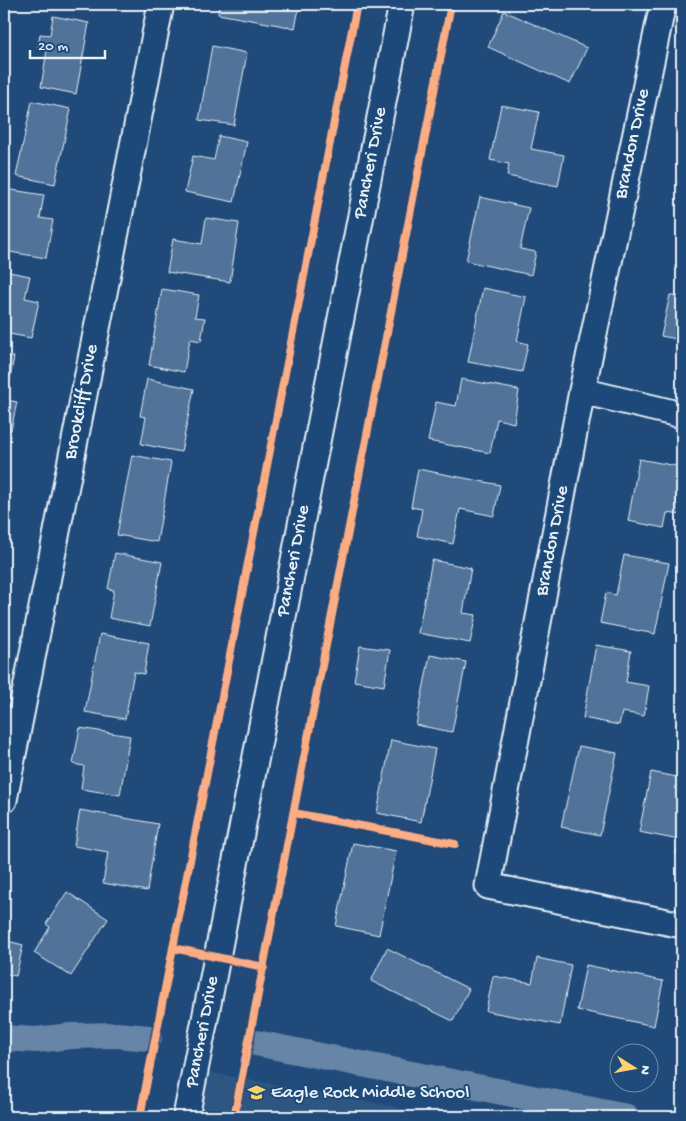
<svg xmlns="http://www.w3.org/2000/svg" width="686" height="1121" font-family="'Gochi Hand',sans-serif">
	<rect width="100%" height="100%" fill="#1f4a7a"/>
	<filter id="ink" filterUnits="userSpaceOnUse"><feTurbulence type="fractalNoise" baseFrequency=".02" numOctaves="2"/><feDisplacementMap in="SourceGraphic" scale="10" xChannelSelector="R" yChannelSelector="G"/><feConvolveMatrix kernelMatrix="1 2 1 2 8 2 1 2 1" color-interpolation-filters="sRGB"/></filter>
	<g filter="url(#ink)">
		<path fill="#2e5683" d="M 196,1070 L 450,1117 L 186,1117 Z"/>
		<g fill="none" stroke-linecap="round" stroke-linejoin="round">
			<g stroke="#6685a7" stroke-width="26">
				<path d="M 4,1038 L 36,1040 L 71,1036 L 116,1035 L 149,1038"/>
				<path d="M 256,1043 L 627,1117"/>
			</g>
		</g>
		<g fill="#517399" stroke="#e8f1f8">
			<path d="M 219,4 L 300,4 L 295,28 L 218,14 Z"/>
			<path d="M 504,11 L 587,48 L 570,84 L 488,47 Z"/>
			<path d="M 53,16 L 89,23 L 76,94 L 41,87 L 47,50 L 38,48 L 40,34 L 50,35 Z"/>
			<path d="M 212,46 L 247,53 L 234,125 L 199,120 Z"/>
			<path d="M 32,101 L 71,109 L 55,184 L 16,176 Z"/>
			<path d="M 501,105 L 539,112 L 531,149 L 564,155 L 558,186 L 507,176 L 509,164 L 490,160 Z"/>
			<path d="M 219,136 L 247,142 L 234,202 L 185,192 L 193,156 L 214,160 Z"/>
			<path d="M 5,189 L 44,195 L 40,218 L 53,220 L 46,258 L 4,251 Z"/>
			<path d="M 480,197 L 529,208 L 520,249 L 536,252 L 531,275 L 466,261 Z"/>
			<path d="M 206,218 L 239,223 L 230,282 L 167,272 L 173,239 L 202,244 Z"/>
			<path d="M 4,271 L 30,276 L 25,298 L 39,301 L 31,338 L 4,333 Z"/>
			<path d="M 483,288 L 526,297 L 517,341 L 528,344 L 522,372 L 468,362 Z"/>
			<path d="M 162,289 L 199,295 L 195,317 L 205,318 L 201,341 L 190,339 L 184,372 L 149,365 Z"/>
			<path d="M 670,295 L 682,297 L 682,340 L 661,336 Z"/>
			<path d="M 4,356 L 14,357 L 6,400 L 17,402 L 11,430 L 4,429 Z"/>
			<path d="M 147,379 L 194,389 L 181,452 L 141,444 L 146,417 L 140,416 Z"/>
			<path d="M 461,379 L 519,390 L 514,423 L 497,419 L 490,453 L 428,441 L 436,402 L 456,406 Z"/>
			<path d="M 132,455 L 171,462 L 157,542 L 117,535 Z"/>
			<path d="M 639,459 L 682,467 L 682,515 L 667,513 L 664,528 L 628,521 Z"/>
			<path d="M 418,469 L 500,485 L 494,516 L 460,509 L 453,544 L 417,536 L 422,509 L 411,507 Z"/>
			<path d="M 115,553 L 162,562 L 150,626 L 109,618 L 114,590 L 108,589 Z"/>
			<path d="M 624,555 L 669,563 L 655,634 L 600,623 L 606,593 L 616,595 Z"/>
			<path d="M 432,560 L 471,568 L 463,613 L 476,615 L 470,643 L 418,633 Z"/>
			<path d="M 100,634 L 149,643 L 144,674 L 134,672 L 125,719 L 85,712 Z"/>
			<path d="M 596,645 L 631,651 L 626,682 L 649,686 L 644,716 L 622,712 L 619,725 L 583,718 Z"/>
			<path d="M 360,646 L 390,650 L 384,686 L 354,681 Z"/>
			<path d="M 430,655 L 466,662 L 452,732 L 416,725 Z"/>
			<path d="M 80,728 L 130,736 L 120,795 L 81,789 L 84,766 L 73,764 Z"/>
			<path d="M 391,740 L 435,749 L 421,822 L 377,813 Z"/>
			<path d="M 579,746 L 617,753 L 600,835 L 561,827 Z"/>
			<path d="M 651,772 L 682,778 L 680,796 L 682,797 L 682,855 L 676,854 L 679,840 L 639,832 Z"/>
			<path d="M 80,810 L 158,824 L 147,891 L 103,883 L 108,852 L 74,846 Z"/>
			<path d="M 353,843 L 396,851 L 379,935 L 336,926 Z"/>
			<path d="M 67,892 L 108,919 L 71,976 L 34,953 L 50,927 L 46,924 Z"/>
			<path d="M 4,940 L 23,945 L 16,976 L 4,974 Z"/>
			<path d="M 387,948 L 469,989 L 453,1021 L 371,981 Z"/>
			<path d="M 537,958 L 571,965 L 560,1025 L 486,1011 L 493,976 L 532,983 Z"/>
			<path d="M 586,965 L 663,981 L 654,1026 L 577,1010 Z"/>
			<path d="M 682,1005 L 682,1027 L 678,1026 Z"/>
		</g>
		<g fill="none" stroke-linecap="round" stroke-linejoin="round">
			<defs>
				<g id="minor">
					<path d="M 663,4 L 582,391 L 488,886 L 682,925"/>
					<path d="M 582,391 L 682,415"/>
					<path d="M 4,800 L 161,4"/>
					<path d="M 186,1117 L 402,4"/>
				</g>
			</defs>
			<use href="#minor" stroke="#e8f1f8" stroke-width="29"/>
			<use href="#minor" stroke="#1f4a7a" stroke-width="25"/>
			<defs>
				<g id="cycleway">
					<path d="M 294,813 L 455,844"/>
					<path d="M 173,948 L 264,967"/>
					<path d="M 140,1117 L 357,4"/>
					<path d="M 234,1117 L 451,4"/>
				</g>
			</defs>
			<use href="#cycleway" stroke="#1f4a7a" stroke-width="11"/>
			<use href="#cycleway" stroke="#ffac80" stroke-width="8"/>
		</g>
	</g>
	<defs>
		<symbol id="school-bare" viewBox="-9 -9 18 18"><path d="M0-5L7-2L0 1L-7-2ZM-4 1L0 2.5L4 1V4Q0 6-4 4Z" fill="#ffd166" stroke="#1f4a7a" stroke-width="2.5" paint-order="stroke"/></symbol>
	</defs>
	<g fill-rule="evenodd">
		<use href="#school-bare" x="244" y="1080" width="25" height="25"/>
	</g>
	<g text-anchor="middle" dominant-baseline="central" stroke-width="4" stroke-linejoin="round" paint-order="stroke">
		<g font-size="19" fill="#e8f1f8" stroke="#1f4a7a">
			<text transform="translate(633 144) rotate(-78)">Brandon Drive</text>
			<text transform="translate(371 163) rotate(-79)">Pancheri Drive</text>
			<text transform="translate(82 402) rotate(-79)">Brookcliff Drive</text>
			<text transform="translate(553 541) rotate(-79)">Brandon Drive</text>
			<text transform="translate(294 561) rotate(-79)">Pancheri Drive</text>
			<text transform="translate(203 1032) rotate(-79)">Pancheri Drive</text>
		</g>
		<g font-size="19" fill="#e8f1f8" stroke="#1f4a7a" text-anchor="start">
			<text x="271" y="1093">Eagle Rock Middle School</text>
		</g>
	</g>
	<rect width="686" height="1121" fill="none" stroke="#1f4a7a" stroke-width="20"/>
	<rect x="10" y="10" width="666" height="1101" fill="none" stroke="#e8f1f8" stroke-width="2" filter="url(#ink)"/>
	<g transform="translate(634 1068) rotate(101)"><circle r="24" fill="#1f4a7a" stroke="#6f8dac"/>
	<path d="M0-4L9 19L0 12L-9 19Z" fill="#ffd166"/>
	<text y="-8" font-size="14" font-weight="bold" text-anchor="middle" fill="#e8f1f8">N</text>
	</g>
	<path d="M30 50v8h75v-8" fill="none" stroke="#e8f1f8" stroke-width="2.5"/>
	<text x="38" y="50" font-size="15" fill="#e8f1f8" stroke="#1f4a7a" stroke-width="4" paint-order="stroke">20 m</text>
</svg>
